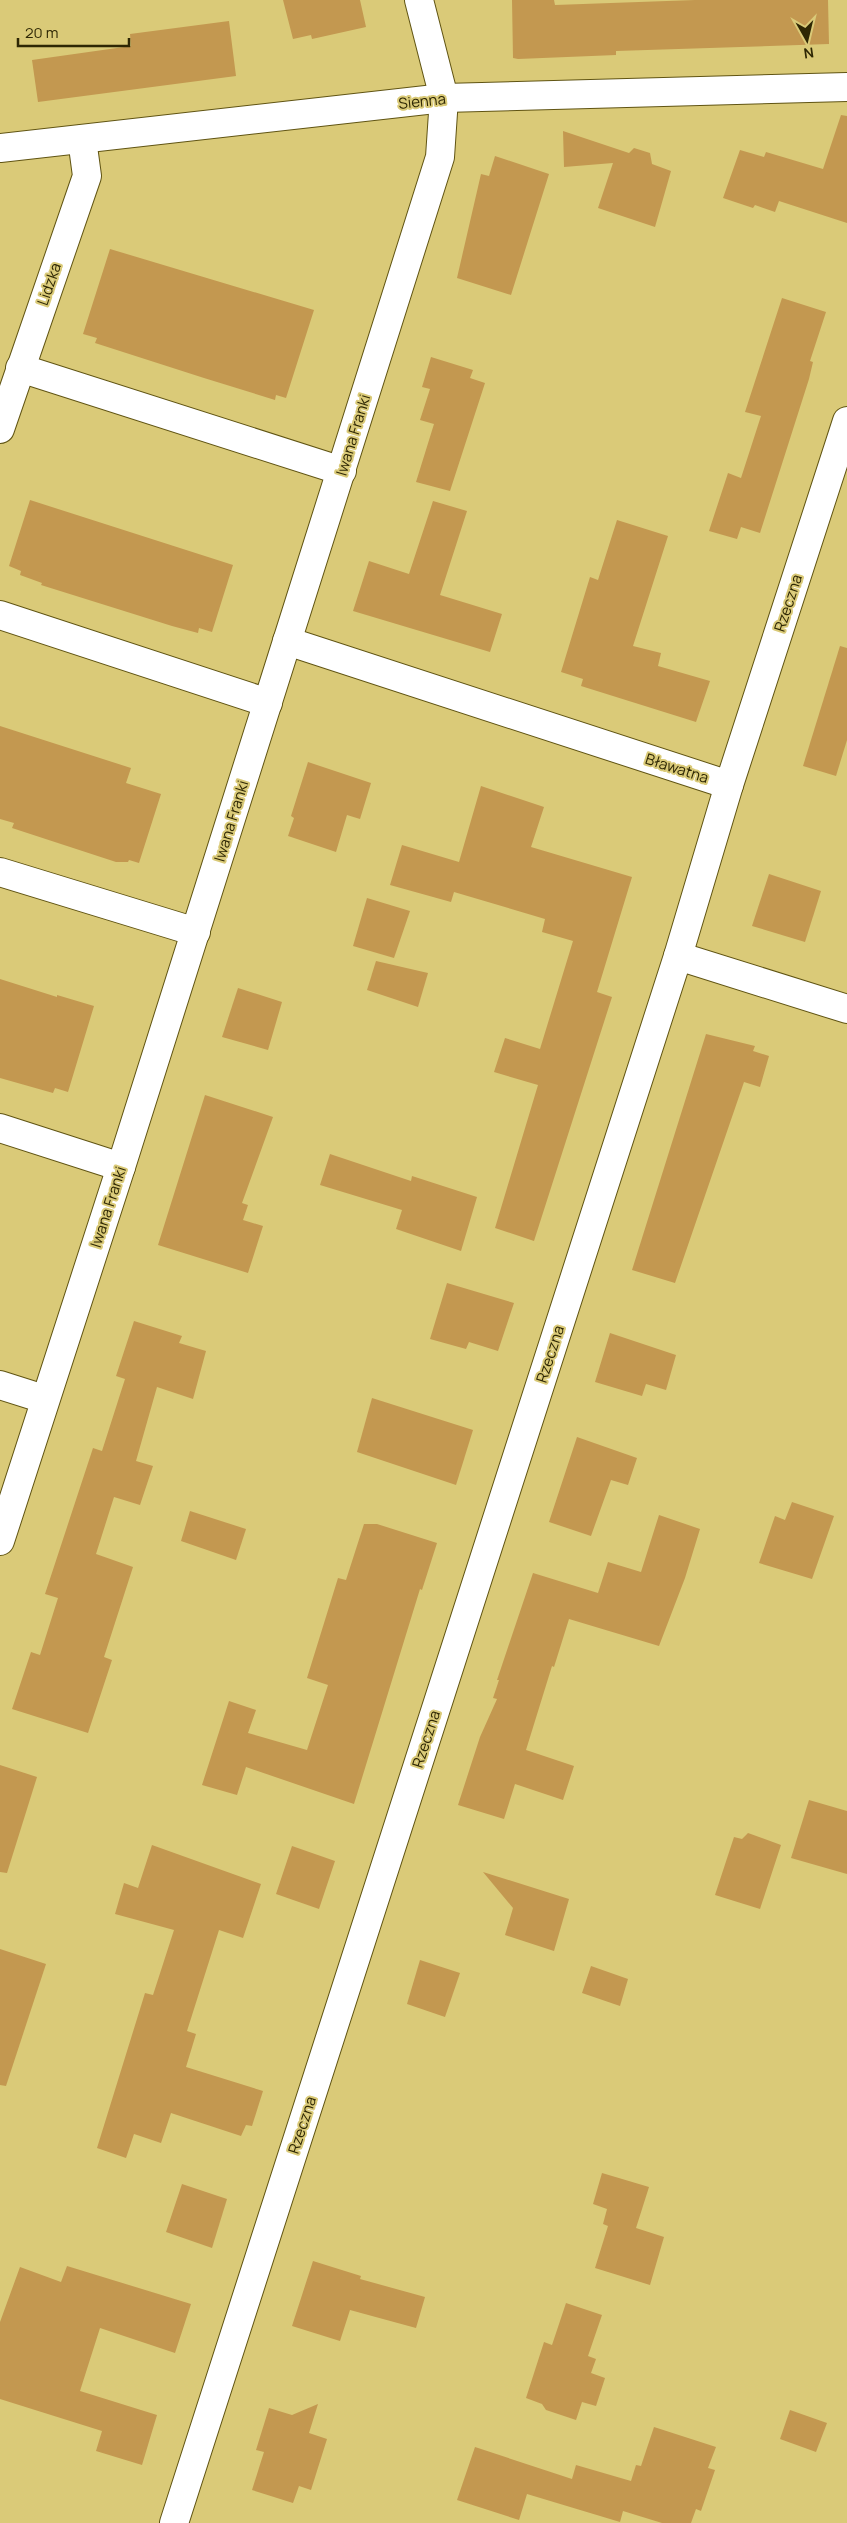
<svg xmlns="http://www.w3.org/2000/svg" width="847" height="2523" font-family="Manrope,sans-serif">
	<rect width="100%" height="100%" fill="#daca78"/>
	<g fill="#c39850">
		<path d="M 283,0 L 360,0 L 366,27 L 312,39 L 311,35 L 293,39 Z"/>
		<path d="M 512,0 L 554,0 L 555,5 L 695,0 L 828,0 L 829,44 L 616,51 L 616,55 L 518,59 L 513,58 Z"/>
		<path d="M 229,21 L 236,76 L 38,102 L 32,60 L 131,46 L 130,34 Z"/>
		<path d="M 841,115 L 847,116 L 847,223 L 779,201 L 775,212 L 755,205 L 753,208 L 723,198 L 740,150 L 764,157 L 766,152 L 823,169 Z"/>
		<path d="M 563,131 L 629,153 L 634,148 L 650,153 L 652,164 L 671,171 L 655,227 L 598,208 L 613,163 L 564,167 Z"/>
		<path d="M 495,156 L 549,174 L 511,295 L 457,278 L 481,174 L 489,176 Z"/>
		<path d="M 110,249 L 314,310 L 286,398 L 276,395 L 275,400 L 204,378 L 95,343 L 97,338 L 83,334 Z"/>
		<path d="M 782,298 L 826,312 L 810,361 L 813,362 L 809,379 L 760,533 L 741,527 L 737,539 L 709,531 L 728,473 L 741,478 L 761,416 L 745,412 Z"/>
		<path d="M 431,357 L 473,370 L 470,378 L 485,383 L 450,491 L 416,482 L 434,424 L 420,420 L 430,389 L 422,387 Z"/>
		<path d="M 30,500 L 233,565 L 212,632 L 199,628 L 198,633 L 172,626 L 41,585 L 42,583 L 20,575 L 21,571 L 9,566 Z"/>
		<path d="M 433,501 L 467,511 L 440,595 L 502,614 L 490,652 L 353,611 L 369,561 L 409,574 Z"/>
		<path d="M 617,520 L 668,536 L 633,646 L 661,653 L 658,666 L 710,681 L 696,722 L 581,686 L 583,679 L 561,672 L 590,577 L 598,580 Z"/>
		<path d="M 840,646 L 847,648 L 847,740 L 836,776 L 803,766 Z"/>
		<path d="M 0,726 L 131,768 L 126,783 L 161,794 L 139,863 L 129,860 L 128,862 L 116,862 L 12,828 L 14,823 L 0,819 Z"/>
		<path d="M 308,762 L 371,783 L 360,819 L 347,815 L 336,852 L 288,836 L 294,818 L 291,816 Z"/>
		<path d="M 481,786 L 544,807 L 531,847 L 632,877 L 597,992 L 612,997 L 534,1241 L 495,1228 L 538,1085 L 494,1072 L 505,1038 L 540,1049 L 573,941 L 542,932 L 545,919 L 454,892 L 451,902 L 390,885 L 402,845 L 459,862 Z"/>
		<path d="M 769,874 L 821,891 L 805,942 L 752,926 Z"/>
		<path d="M 367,898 L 410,911 L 394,958 L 353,946 Z"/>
		<path d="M 376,961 L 428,973 L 418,1007 L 367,990 Z"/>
		<path d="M 0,979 L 57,997 L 57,995 L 94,1006 L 68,1092 L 55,1088 L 53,1093 L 0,1078 Z"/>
		<path d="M 238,988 L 282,1002 L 268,1050 L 222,1037 Z"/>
		<path d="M 706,1034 L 755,1046 L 753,1051 L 769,1056 L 760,1087 L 744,1082 L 675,1283 L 632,1270 Z"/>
		<path d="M 205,1095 L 273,1117 L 242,1203 L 248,1205 L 243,1220 L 263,1226 L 248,1273 L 158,1245 Z"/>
		<path d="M 330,1154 L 411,1181 L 412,1176 L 477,1197 L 461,1251 L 396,1229 L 402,1210 L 320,1185 Z"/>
		<path d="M 447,1283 L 514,1303 L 498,1351 L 469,1342 L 466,1349 L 430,1339 Z"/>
		<path d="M 134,1321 L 182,1336 L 179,1343 L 206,1351 L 193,1399 L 157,1387 L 136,1461 L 153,1466 L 140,1505 L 114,1497 L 96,1554 L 133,1567 L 104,1657 L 112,1660 L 88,1733 L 12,1709 L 31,1652 L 40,1655 L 58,1598 L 45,1594 L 93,1448 L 102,1451 L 125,1379 L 116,1376 Z"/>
		<path d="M 610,1333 L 676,1355 L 666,1390 L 646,1384 L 642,1396 L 595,1382 Z"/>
		<path d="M 372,1398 L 473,1430 L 456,1485 L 357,1452 Z"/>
		<path d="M 577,1437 L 637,1458 L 628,1485 L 611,1480 L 591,1536 L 549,1522 Z"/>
		<path d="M 792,1502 L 834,1516 L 812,1579 L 759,1563 L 775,1516 L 785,1520 Z"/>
		<path d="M 190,1511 L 246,1529 L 236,1560 L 181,1541 Z"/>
		<path d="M 659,1515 L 700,1529 L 685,1578 L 659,1646 L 569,1619 L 554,1667 L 552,1666 L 526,1750 L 574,1766 L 563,1800 L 515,1784 L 504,1819 L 458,1805 L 480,1737 L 497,1699 L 493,1698 L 499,1680 L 497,1680 L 533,1573 L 598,1593 L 608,1562 L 641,1572 Z"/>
		<path d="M 364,1524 L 377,1524 L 437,1543 L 422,1590 L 420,1589 L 354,1804 L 246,1767 L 237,1795 L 202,1785 L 229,1701 L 256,1710 L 248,1733 L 307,1750 L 328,1685 L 307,1678 L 338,1578 L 346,1580 Z"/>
		<path d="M 0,1765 L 37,1777 L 7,1873 L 0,1872 Z"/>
		<path d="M 809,1800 L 847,1811 L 847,1874 L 791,1858 Z"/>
		<path d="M 748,1833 L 781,1845 L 760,1909 L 715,1895 L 734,1837 L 742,1839 Z"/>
		<path d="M 152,1845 L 261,1884 L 243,1938 L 219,1930 L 187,2031 L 196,2034 L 186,2067 L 263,2091 L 252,2126 L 246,2125 L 241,2136 L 171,2113 L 161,2143 L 134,2134 L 126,2158 L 97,2148 L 145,1993 L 153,1995 L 174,1930 L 115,1914 L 124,1883 L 138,1888 Z"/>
		<path d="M 292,1846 L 335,1861 L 319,1909 L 276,1894 Z"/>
		<path d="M 483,1872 L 569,1899 L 554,1951 L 505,1935 L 513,1908 Z"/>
		<path d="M 0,1949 L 46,1964 L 6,2086 L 0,2085 Z"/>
		<path d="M 420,1960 L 460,1973 L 445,2017 L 407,2004 Z"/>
		<path d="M 591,1966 L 628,1979 L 620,2006 L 582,1993 Z"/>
		<path d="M 602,2173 L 649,2187 L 636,2228 L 664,2237 L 650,2285 L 595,2268 L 608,2226 L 603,2224 L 607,2209 L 593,2204 Z"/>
		<path d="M 182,2184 L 227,2199 L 212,2248 L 166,2232 Z"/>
		<path d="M 313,2261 L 361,2276 L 360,2279 L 425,2297 L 416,2328 L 350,2310 L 340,2341 L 292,2326 Z"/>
		<path d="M 67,2266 L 191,2304 L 175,2353 L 100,2328 L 80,2391 L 157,2415 L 142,2465 L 96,2451 L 102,2431 L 0,2399 L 0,2322 L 20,2267 L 61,2282 Z"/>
		<path d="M 566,2303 L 602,2315 L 588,2356 L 596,2359 L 591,2373 L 605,2378 L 596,2406 L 582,2402 L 576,2420 L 546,2410 L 542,2404 L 526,2398 L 544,2342 L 552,2345 Z"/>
		<path d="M 318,2404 L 309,2433 L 327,2439 L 311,2490 L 299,2486 L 293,2503 L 252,2490 L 264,2452 L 256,2450 L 269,2408 L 292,2415 Z"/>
		<path d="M 790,2410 L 827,2423 L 816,2452 L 780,2439 Z"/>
		<path d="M 654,2427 L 716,2447 L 708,2468 L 715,2470 L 701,2511 L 696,2509 L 691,2523 L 662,2523 L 623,2511 L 620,2522 L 527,2494 L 519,2520 L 457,2500 L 475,2447 L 572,2479 L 576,2465 L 631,2481 L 636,2465 L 641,2466 Z"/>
	</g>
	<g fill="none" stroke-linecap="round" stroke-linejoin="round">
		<defs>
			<g id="minor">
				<path d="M 0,148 L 444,98 L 847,87"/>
				<path d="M 20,368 L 342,471"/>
				<path d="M 0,429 L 87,176 L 82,139"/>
				<path d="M 0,615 L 268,703"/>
				<path d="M 287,641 L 729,785"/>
				<path d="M 0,872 L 196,932"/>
				<path d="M 678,956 L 847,1009"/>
				<path d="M 0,1128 L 121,1167"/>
				<path d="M 0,1385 L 44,1399"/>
				<path d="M 0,1541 L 121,1167 L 440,157 L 444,98 L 419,0"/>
				<path d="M 174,2523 L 678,956 L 729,785 L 847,421"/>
			</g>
		</defs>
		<use href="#minor" stroke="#605413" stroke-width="30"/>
		<use href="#minor" stroke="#fff" stroke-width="28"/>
	</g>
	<g text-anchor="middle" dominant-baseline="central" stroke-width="4" stroke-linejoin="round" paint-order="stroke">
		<g font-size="15" fill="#2e2704" stroke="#daca78">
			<text transform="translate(422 101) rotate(-6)">Sienna</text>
			<text transform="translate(49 284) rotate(-71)">Lidzka</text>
			<text transform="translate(353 435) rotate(-73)">Iwana Franki</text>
			<text transform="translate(788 603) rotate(-72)">Rzeczna</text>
			<text transform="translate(677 768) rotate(18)">Bławatna</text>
			<text transform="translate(231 821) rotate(-73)">Iwana Franki</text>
			<text transform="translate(108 1207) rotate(-72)">Iwana Franki</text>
			<text transform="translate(550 1354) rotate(-72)">Rzeczna</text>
			<text transform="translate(426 1739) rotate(-72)">Rzeczna</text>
			<text transform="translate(302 2125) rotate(-72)">Rzeczna</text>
		</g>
	</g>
	<g transform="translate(807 40) rotate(172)" stroke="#daca78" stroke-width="4" paint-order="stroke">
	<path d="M0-4L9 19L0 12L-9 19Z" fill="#2e2704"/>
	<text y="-8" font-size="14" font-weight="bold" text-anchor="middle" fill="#2e2704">N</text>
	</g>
	<path d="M18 38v8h111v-8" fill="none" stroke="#2e2704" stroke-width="2.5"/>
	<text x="25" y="38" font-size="15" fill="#2e2704" stroke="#daca78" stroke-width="4" paint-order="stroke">20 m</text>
</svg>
